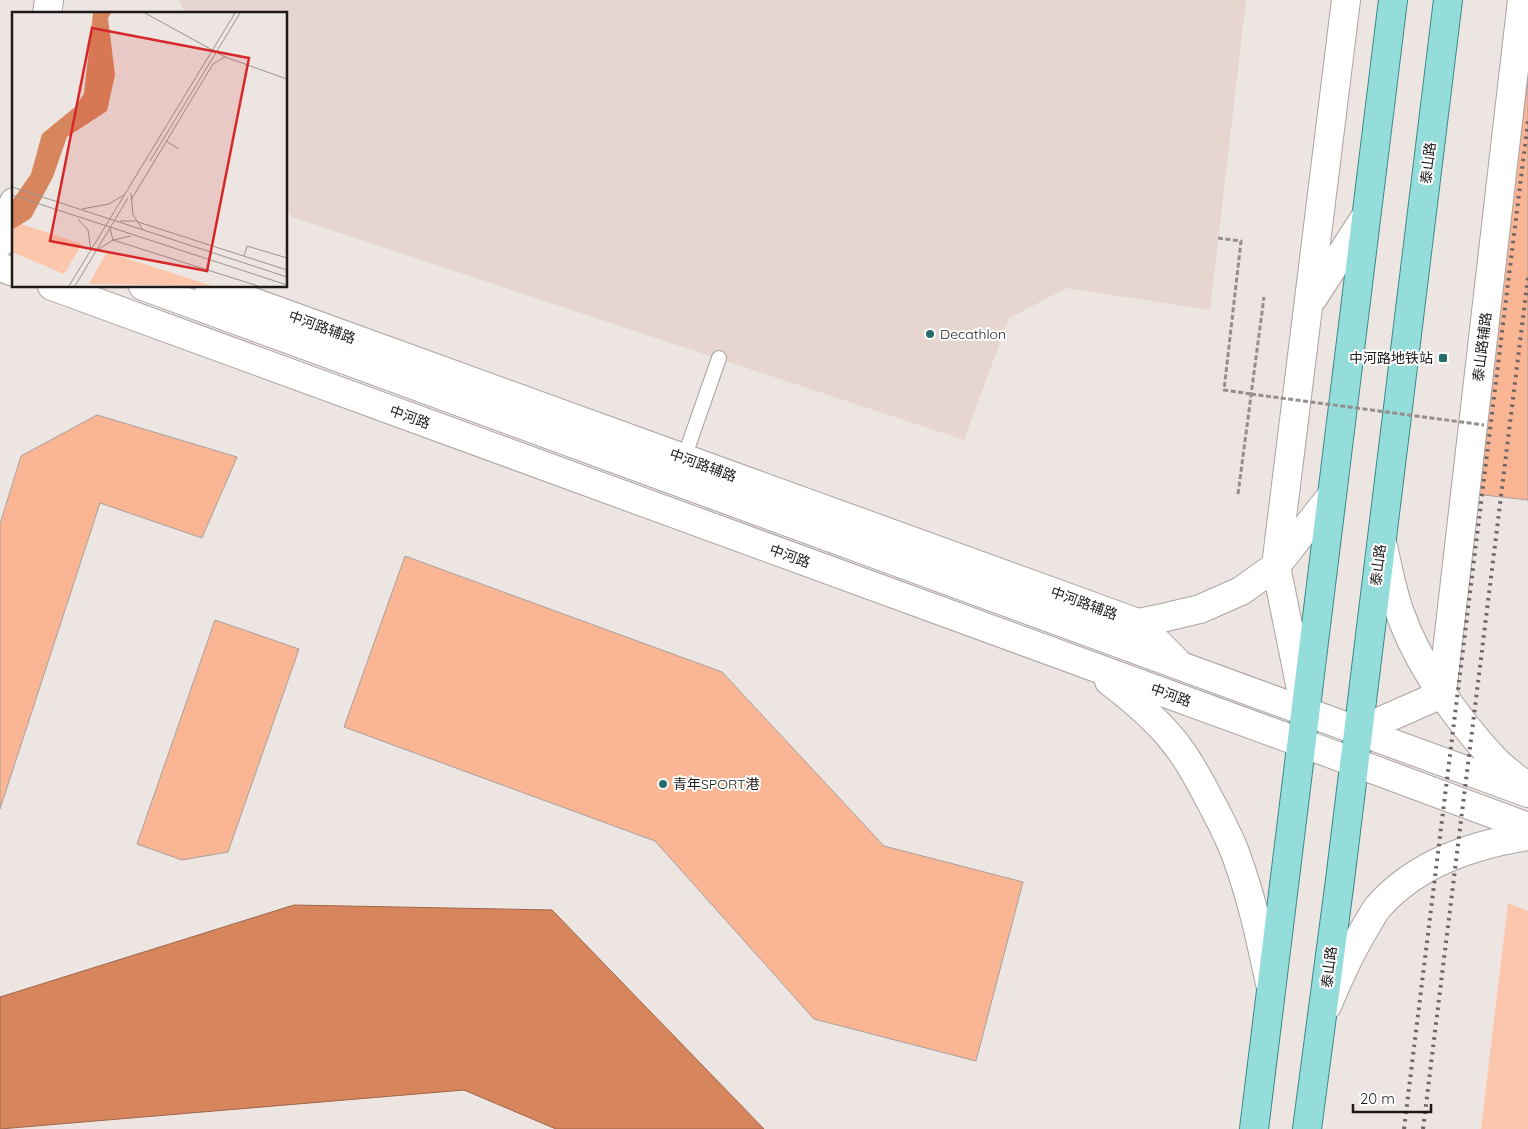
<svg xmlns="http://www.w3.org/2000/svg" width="1528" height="1129" font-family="Quicksand,'Noto Sans SC',sans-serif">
	<rect width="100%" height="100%" fill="#ede5e2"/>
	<path fill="#e6d6cf" d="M 179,0 L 1246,0 L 1210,310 L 1067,288 L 1009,318 L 964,440 L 292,217 L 286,206 L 286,14 L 186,14 Z"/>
	<path fill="#fcc6ad" d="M 1508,903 L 1528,911 L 1528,1129 L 1481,1129 Z"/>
	<path fill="#d7855c" stroke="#9f6548" d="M 294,905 L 552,910 L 764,1129 L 556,1129 L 464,1090 L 0,1129 L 0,997 Z"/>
	<g fill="#fab594" stroke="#a7a09c">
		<path d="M 1528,78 L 1528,500 L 1475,494 Z"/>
		<path d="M 97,415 L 237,457 L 202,538 L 100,503 L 0,809 L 0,524 L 21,456 Z"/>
		<path d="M 405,556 L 722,672 L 884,846 L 1023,882 L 976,1061 L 814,1019 L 655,841 L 344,727 Z"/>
		<path d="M 215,620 L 299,649 L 228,852 L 182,860 L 137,844 Z"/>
	</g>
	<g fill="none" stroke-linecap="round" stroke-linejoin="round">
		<defs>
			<path id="lane" d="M 684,458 L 719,358"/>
			<g id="secondary">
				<path d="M 47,14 L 49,0"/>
				<path d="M 0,243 L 14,202"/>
				<path d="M 0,267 L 14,272"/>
				<path d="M 52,286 L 1302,743 L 1528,827"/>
				<path d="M 143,286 L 1528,793"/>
				<path d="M 209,286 L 1138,623 L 1176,661"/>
				<path d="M 1313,298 L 1366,216"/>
				<path d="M 1383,546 C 1388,568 1392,591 1400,613 C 1418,664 1456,718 1493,758 C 1502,768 1514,776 1525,785"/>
				<path d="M 1124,626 L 1158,619 L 1200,609 L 1241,591 L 1276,566 L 1332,495"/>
				<path d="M 1109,681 C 1131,698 1153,716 1171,738 C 1185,754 1196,774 1206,793 C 1217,814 1229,835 1237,858 C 1252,899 1261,941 1270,984"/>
				<path d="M 1304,704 L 1276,566 L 1346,0"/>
				<path d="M 1358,731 L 1442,694 L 1522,0"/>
				<path d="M 1327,1006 C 1339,977 1351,950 1368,923 C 1371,918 1374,912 1378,907 C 1417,863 1472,845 1528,836"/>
			</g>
			<g id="primary">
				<path d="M 1254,1129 L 1393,0"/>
				<path d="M 1307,1129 L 1340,880 L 1448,0"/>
			</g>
		</defs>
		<use href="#lane" stroke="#aaa3a0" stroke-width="16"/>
		<use href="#secondary" stroke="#aaa3a0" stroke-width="30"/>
		<use href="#primary" stroke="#3c8a88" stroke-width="30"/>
		<g stroke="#948e8c" stroke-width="3" stroke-dasharray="5 2.5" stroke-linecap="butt">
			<path d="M 1218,238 L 1241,241 L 1224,390 L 1251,394"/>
			<path d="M 1238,494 L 1264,297"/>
		</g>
		<use href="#lane" stroke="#fff" stroke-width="14"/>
		<use href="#secondary" stroke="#fff" stroke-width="28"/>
		<use href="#primary" stroke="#94dddb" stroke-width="28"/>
		<g stroke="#6c6765" stroke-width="4" stroke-dasharray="2.5 5" stroke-linecap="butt">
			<path d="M 1404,1129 L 1528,121"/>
			<path d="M 1423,1129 L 1528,277"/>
		</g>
		<path stroke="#948e8c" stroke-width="3" stroke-dasharray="5 2.5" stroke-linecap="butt" d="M 1251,394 L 1484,425"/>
	</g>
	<g fill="#236e6c" stroke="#fff" stroke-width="2">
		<circle cx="930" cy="334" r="5"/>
		<rect x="1438" y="353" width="10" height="10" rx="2.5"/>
		<circle cx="663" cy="784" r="5"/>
	</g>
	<g text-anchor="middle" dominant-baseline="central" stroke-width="4" stroke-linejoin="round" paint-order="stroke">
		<g font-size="14" fill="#1d1a19" stroke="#fff">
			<text transform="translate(1428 163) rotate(-83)">泰山路</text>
			<text transform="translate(322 327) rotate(20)">中河路辅路</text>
			<text transform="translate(1482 347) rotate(-83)">泰山路辅路</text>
			<text transform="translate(410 417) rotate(20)">中河路</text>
			<text transform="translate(703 465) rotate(20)">中河路辅路</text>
			<text transform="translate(790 556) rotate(20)">中河路</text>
			<text transform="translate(1378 565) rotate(-83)">泰山路</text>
			<text transform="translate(1084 603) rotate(20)">中河路辅路</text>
			<text transform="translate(1171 695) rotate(20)">中河路</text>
			<text transform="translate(1329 967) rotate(-83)">泰山路</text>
		</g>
		<g font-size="14" fill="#1d1a19" stroke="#fff" text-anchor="start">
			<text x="940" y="334">Decathlon</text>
			<text x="1433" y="358" text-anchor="end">中河路地铁站</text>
			<text x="673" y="784">青年SPORT港</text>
		</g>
	</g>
	<g transform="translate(12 12)">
		<rect width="275" height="275" fill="#ede5e2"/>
		<path d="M 9,212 L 70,232 L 52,262 L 0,240 L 0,218 ZM 95,240 L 201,274 L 77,272 Z" fill="#fcc6ad"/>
		<path d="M 81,1 L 99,1 L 96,6 L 103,63 L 95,99 L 55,125 L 41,165 L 19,206 L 0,218 L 0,189 L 19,162 L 30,122 L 63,95 L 72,82 Z" fill="#d7855c"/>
		<path fill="none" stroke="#9a9492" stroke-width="1" d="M 133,1 L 213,45 L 275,67M 154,129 L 167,137M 138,149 L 228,1M 0,175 L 275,265M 119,181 L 121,203 L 131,218M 0,183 L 275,273M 119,188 L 201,52 L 213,45M 70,197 L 97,192 L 112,183M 66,207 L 76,218 L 79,238M 108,209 L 123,209 L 275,258M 98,216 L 101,228 L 246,274M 87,237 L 101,228 L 119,224M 232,244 L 235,234 L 275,246M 57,274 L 223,1M 63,274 L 116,186"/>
		<path fill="#d62828" fill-opacity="0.15" stroke="#d62828" stroke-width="2.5" d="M 80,16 L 237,46 L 195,259 L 38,229 Z"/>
		<rect width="275" height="275" fill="none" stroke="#1d1a19" stroke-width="2.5"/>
	</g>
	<path d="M1353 1104v8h78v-8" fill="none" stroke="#1d1a19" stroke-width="2.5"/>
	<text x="1360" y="1104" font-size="15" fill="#1d1a19" stroke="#ffffff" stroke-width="4" paint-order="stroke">20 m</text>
</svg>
